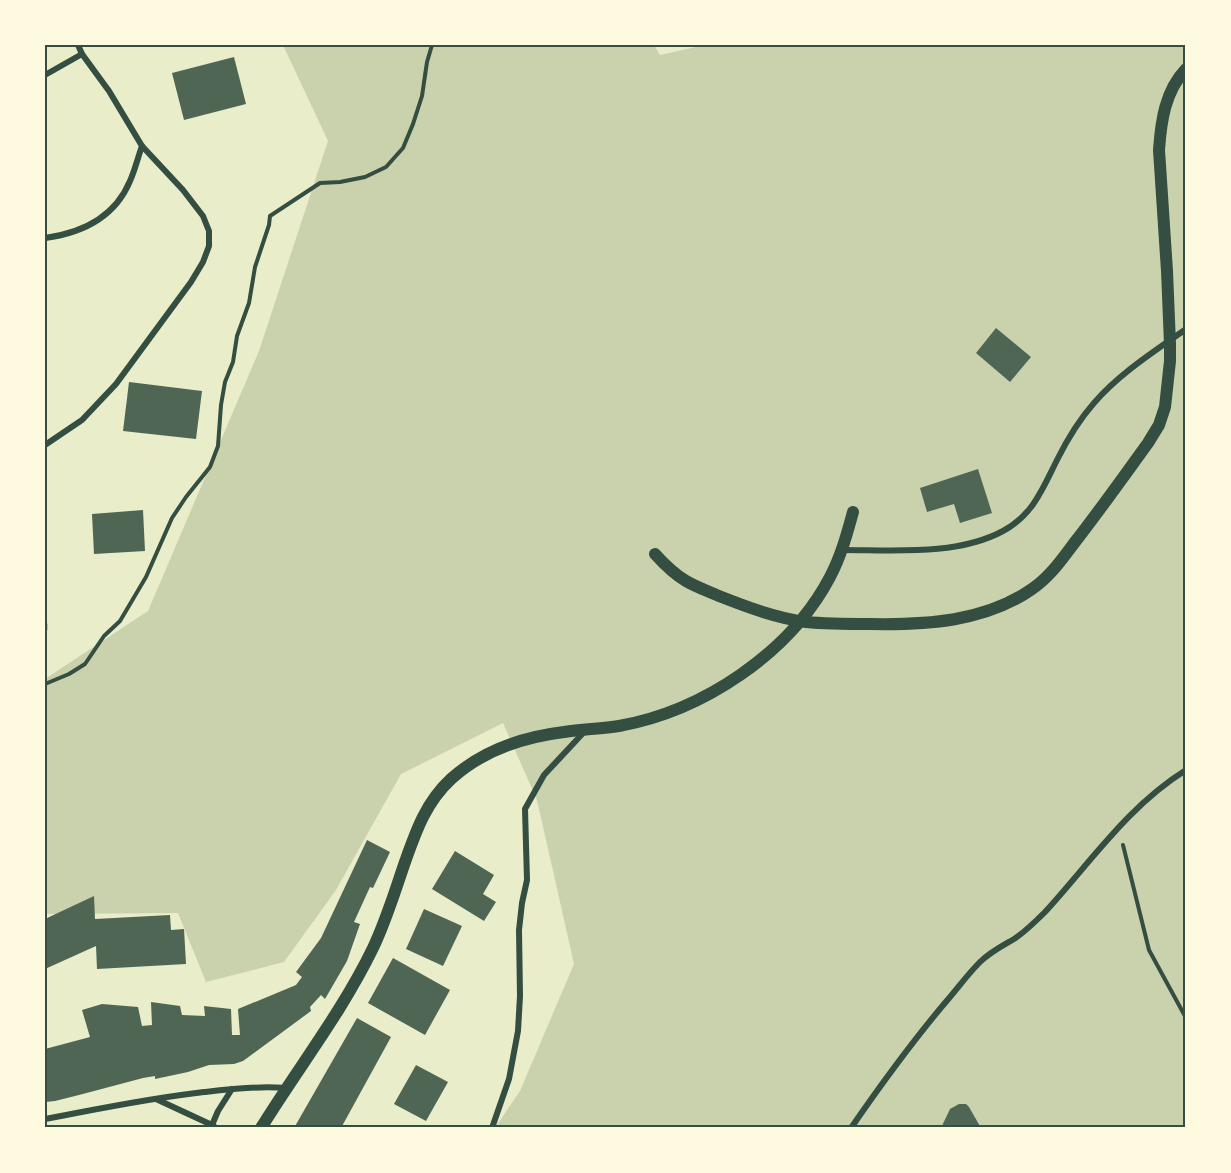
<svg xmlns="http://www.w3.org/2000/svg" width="1231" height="1173" font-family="Figtree,sans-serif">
	<rect width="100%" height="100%" fill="#e9edc9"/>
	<path fill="#cad2ad" d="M 283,45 L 654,45 L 660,55 L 705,45 L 1186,45 L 1186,1128 L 495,1128 L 520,1091 L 574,964 L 537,800 L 503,723 L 401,774 L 336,890 L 284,962 L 206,982 L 178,913 L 45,914 L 45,679 L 148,611 L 259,351 L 328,141 Z"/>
	<g fill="#4f6655">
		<path d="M 234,57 L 246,104 L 184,120 L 172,73 Z"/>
		<path d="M 996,328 L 1031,357 L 1010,382 L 976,353 Z"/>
		<path d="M 129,382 L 202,391 L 196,439 L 123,431 Z"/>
		<path d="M 978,469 L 992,513 L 960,523 L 954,504 L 927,512 L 920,488 Z"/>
		<path d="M 143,510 L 145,551 L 94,554 L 92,514 Z"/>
		<path d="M 367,840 L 390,852 L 373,888 L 370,887 L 354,922 L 360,924 L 347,961 L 325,999 L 321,995 L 310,1007 L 311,1011 L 243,1061 L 234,1064 L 209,1065 L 188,1072 L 155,1079 L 155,1076 L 143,1078 L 79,1095 L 55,1101 L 45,1102 L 45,1049 L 90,1037 L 82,1010 L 102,1004 L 138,1007 L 142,1026 L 152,1025 L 151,1002 L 180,1006 L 182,1015 L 205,1016 L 204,1006 L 231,1009 L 232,1035 L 240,1035 L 238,1009 L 296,985 L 302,977 L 296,972 L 321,938 Z"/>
		<path d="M 455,851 L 494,875 L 483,894 L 496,902 L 484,921 L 432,889 Z"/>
		<path d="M 94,896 L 95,919 L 170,915 L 171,930 L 184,929 L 186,964 L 97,969 L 96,946 L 45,969 L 45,919 Z"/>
		<path d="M 424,909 L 462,926 L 443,966 L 406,949 Z"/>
		<path d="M 393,958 L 450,990 L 425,1035 L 368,1003 Z"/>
		<path d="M 357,1018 L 391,1037 L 341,1128 L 294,1128 Z"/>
		<path d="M 416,1065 L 448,1082 L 426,1121 L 394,1104 Z"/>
		<path d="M 959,1104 L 966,1104 L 969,1107 L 981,1128 L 941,1128 L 950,1109 Z"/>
	</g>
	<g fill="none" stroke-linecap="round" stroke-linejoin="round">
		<g stroke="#344e41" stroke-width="4">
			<path d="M 45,684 L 69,674 L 85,664 L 104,636 L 120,621 L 146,577 L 172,518 L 186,497 L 210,467 L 218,446 L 221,405 L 225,382 L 233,362 L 237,336 L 249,303 L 255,267 L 269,225 L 270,216 L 320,183 L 340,182 L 365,177 L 386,167 L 403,148 L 413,124 L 422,96 L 427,62 L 432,45"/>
			<path d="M 1123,845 L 1149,950 L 1186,1018"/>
		</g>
		<path stroke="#344e41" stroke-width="4.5" d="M 45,624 L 45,630"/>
		<g stroke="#344e41" stroke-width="6">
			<path d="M 45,75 L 82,54"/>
			<path d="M 45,238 C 82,233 115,217 130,181 C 135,170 138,157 142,146"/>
			<path d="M 45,445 L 82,420 L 116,384 L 191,282 L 203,262 L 209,246 L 209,231 L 203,216 L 183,190 L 142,146 L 109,91 L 82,54 L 78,45"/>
			<path d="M 842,550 C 893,550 957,556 1003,531 C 1033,515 1043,488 1057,460 C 1067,440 1079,420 1094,403 C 1120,373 1155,351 1186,329"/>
			<path d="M 156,1099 L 212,1125 L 216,1128"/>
			<path d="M 45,1119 C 98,1109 150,1098 204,1092 C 232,1089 258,1086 286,1088"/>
			<path d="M 212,1125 L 218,1111 L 232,1089"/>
			<path d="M 492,1128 L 509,1079 L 518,1031 L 520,996 L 519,930 L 522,903 L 527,880 L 525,809 L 544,775 L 585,731"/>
			<path d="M 851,1128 C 882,1083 914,1039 950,997 C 960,985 969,973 980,962 C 990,952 1002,946 1014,939 C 1025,932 1035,922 1045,912 C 1090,863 1128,806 1186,770"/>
		</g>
		<g stroke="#344e41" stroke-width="12">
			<path d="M 655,554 C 664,564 674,574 686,581 C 696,587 708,591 719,596 C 747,607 776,618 806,622 C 827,624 849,624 870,624 C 926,625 985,622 1032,589 C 1050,577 1062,559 1075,542 C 1100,510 1124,476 1148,443 L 1159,425 L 1165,407 L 1170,361 L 1170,344 L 1167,271 L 1159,150 C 1161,121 1165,91 1186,69"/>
			<path d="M 261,1128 C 298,1068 342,1012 373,948 C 386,921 395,891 405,862 C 416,831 426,802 451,779 C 482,751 523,737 564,732 C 582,729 601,729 619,726 C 703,711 790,653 830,577 C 841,556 847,534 853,512"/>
		</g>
	</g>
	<rect width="1231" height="1173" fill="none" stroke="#fefae0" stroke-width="93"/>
	<rect x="46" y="46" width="1138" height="1080" fill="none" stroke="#344e41" stroke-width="2"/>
</svg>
